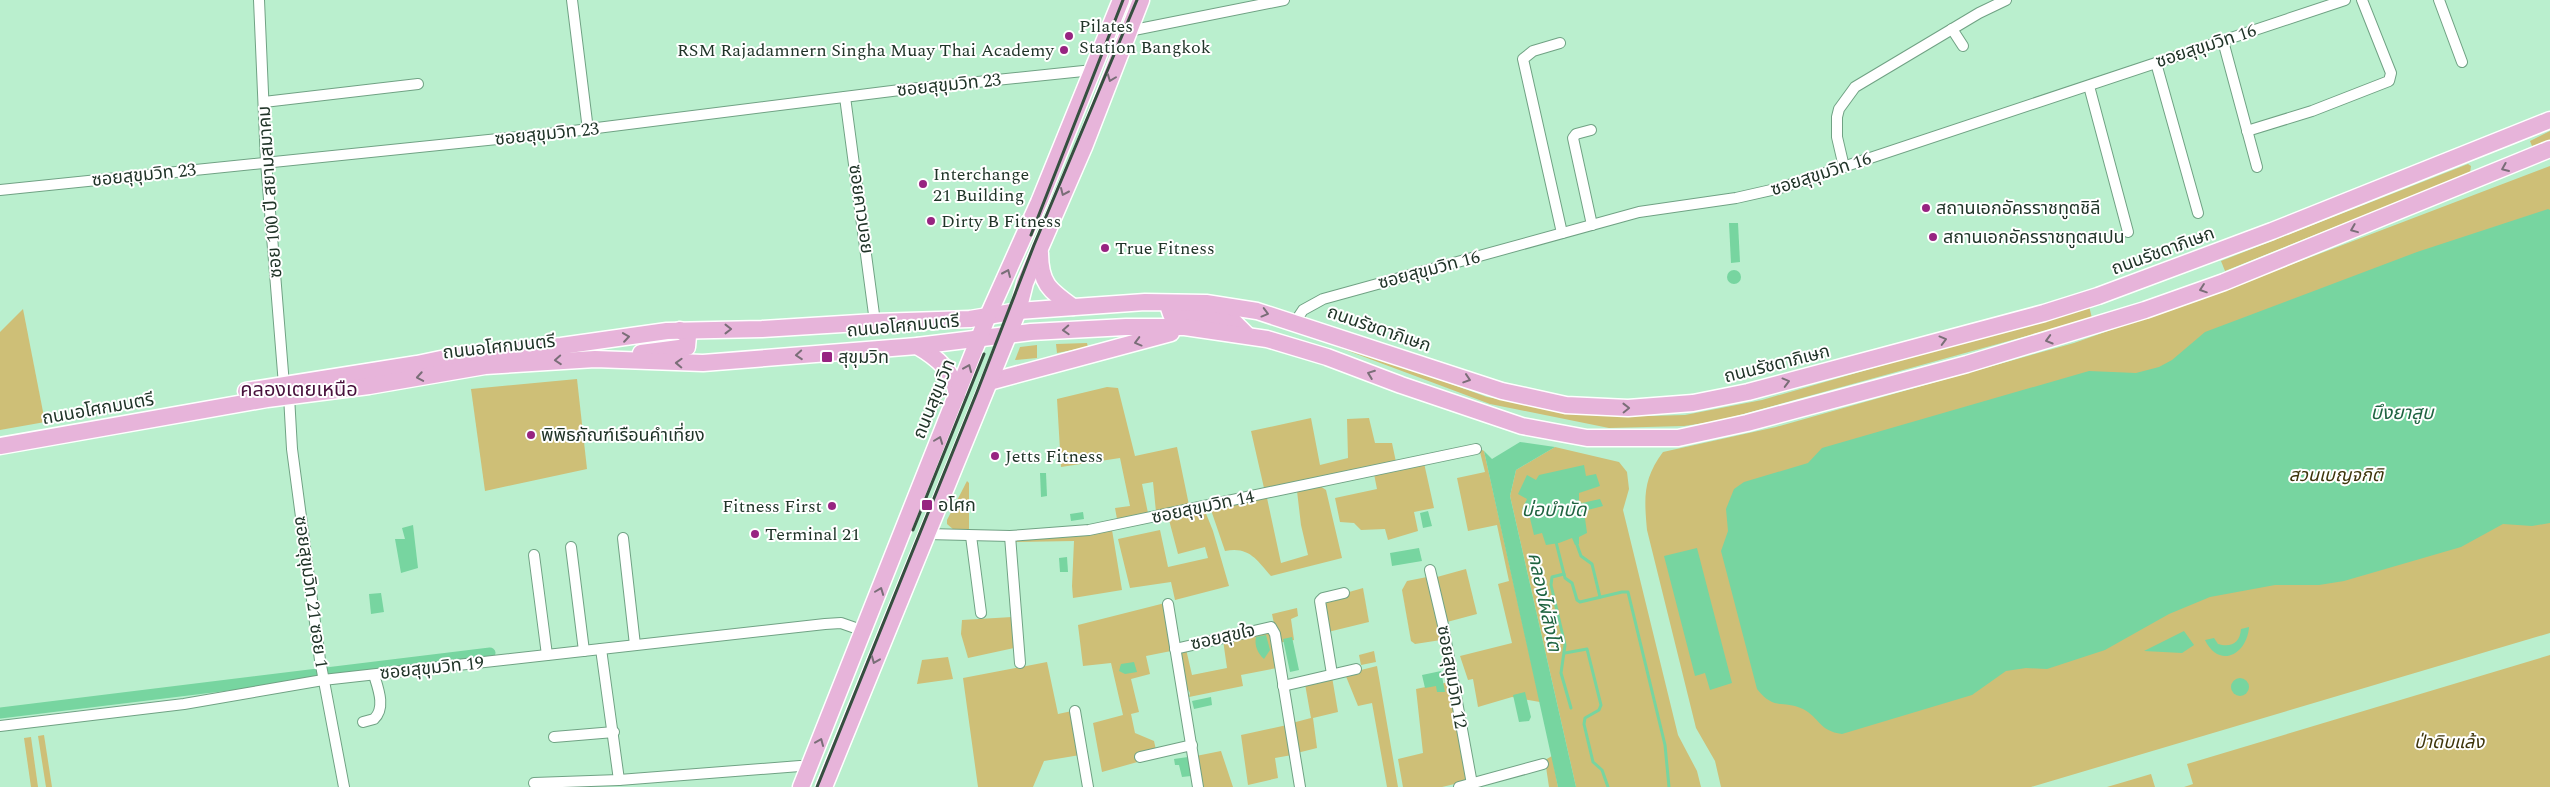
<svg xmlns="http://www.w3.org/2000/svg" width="2550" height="787" font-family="Spectral,'Noto Sans Thai',serif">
	<rect width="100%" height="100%" fill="#baefce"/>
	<g fill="#cebf77">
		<path d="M 2550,131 L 2550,141 L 2532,146 L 2530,141 Z"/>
		<path d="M 2468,164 L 2471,166 L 2470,173 L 2225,271 L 2221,261 Z"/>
		<path d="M 2550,166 L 2550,633 L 2031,787 L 1721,787 L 1715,761 L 1696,728 L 1647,530 C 1644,497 1643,479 1663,452 L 1776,427 L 2074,343 L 2235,286 Z"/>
		<path d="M 2089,306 L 2092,318 L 1718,421 L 1684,426 L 1609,428 L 1490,404 L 1295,331 L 1300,329 L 1487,397 L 1600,416 L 1650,416 L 1685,415 L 1762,400 Z"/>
		<path d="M 23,309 L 45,422 L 0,430 L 0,332 Z"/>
		<path d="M 1087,343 L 1088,347 L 1057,353 L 1056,344 Z"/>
		<path d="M 1037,345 L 1037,358 L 1015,360 L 1020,347 Z"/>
		<path d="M 577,379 L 587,469 L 485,491 L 471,389 Z"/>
		<path d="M 1107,387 L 1118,388 L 1135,456 L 1177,447 L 1189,505 L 1156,512 L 1153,482 L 1142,484 L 1148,513 L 1117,519 L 1115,508 L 1130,506 L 1120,458 L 1061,467 L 1057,399 Z"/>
		<path d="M 1311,418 L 1320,465 L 1348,458 L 1347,419 L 1369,418 L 1375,443 L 1392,443 L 1396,462 L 1264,488 L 1251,431 Z"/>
		<path d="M 1555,447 L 1619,462 L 1627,472 L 1629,489 L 1623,510 L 1678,735 L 1697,771 L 1701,787 L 1576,787 L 1510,496 L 1516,470 Z"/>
		<path d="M 1479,448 L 1484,451 L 1540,702 L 1512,697 L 1478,707 L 1473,679 L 1468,680 L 1460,656 L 1512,643 L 1498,584 L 1509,581 L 1497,525 L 1468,531 L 1457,478 L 1485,472 Z"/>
		<path d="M 1424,463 L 1434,508 L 1414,512 L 1418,531 L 1388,540 L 1385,529 L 1361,530 L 1354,523 L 1340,522 L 1335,498 L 1377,489 L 1374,474 Z"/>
		<path d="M 967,481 L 969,483 L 969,530 L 954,530 L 947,524 L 947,520 Z"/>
		<path d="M 1320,486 L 1326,490 L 1342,558 L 1271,576 C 1257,560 1249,546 1225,551 L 1211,510 L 1267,498 L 1281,563 L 1308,555 L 1301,525 L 1297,491 Z"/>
		<path d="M 1205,511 L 1213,531 L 1229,586 L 1175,600 L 1171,582 L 1130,588 L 1118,539 L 1160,530 L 1168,567 L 1208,558 L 1205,547 L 1178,554 L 1169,520 Z"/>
		<path d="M 1112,530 L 1122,590 L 1073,598 L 1072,586 L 1074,541 L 1014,542 L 1014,538 L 1075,537 Z"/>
		<path d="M 1466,569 L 1477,614 L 1447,622 L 1437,577 Z"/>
		<path d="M 1427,577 L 1441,640 L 1415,644 L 1411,641 L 1402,590 L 1407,581 Z"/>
		<path d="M 1363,588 L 1369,622 L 1328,632 L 1325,599 Z"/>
		<path d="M 1165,603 L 1171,651 L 1146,656 L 1150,674 L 1131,679 L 1139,712 L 1131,714 L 1135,733 L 1154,741 L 1156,750 L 1141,761 L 1102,772 L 1093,723 L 1123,715 L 1111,663 L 1083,666 L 1078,625 Z"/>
		<path d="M 1297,608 L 1298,616 L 1291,619 L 1294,640 L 1278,643 L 1272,614 Z"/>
		<path d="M 1012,617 L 1014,648 L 968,658 L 961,634 L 962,620 Z"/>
		<path d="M 1272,632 L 1277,668 L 1241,675 L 1243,686 L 1189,697 L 1190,693 L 1186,686 L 1180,652 L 1186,649 L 1192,675 L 1227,668 L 1223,640 Z"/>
		<path d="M 1374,651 L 1376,662 L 1361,665 L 1359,655 Z"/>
		<path d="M 2550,655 L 2550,787 L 2184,787 L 2193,784 L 2187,764 Z"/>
		<path d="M 948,657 L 953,679 L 917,684 L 922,660 Z"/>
		<path d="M 1047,662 L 1058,714 L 1072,711 L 1080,755 L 1044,761 L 1033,787 L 978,787 L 963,678 Z"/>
		<path d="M 1377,666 L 1398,787 L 1387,787 L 1372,703 L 1358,706 L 1345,674 Z"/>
		<path d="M 1332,677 L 1338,712 L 1313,718 L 1317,748 L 1297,753 L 1292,723 L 1311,718 L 1305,684 Z"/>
		<path d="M 1449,682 L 1467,781 L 1442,787 L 1403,787 L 1398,759 L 1423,753 L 1416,689 Z"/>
		<path d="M 1287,725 L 1292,755 L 1275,758 L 1278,778 L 1248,785 L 1241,735 Z"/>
		<path d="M 44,735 L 52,787 L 46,787 L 38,736 Z"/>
		<path d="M 31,737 L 38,787 L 31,787 L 24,738 Z"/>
		<path d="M 1221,751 L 1233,787 L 1201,787 L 1196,756 Z"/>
		<path d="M 1552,756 L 1558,787 L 1549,787 L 1545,760 Z"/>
		<path d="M 2151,774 L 2155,787 L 2107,787 Z"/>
	</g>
	<g fill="#77d5a0">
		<path d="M 2548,209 L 2550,210 L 2550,523 L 2532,526 L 2503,524 L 2461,547 L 2344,581 L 2319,585 L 2275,585 L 2210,597 L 2169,614 L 2105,650 L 2047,669 L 2026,668 L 2006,671 L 1972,695 L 1842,734 C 1819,731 1820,718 1803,709 C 1784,699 1775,712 1757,689 L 1721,551 L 1728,531 L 1726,509 L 1734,489 L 1744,482 L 1808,463 L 1822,448 L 2089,371 L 2136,373 L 2159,367 L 2172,360 L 2205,332 L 2417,252 Z"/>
		<path d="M 1729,223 L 1738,223 L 1740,262 L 1731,263 Z"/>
		<circle cx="1734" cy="277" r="7"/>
		<path d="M 1520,442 L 1555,447 L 1516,470 L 1510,496 L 1576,787 L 1558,787 L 1484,451 L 1492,459 Z"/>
		<path d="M 1584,465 L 1586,476 L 1596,474 L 1600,486 L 1579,493 L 1579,501 L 1582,503 L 1600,499 L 1603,506 L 1584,511 L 1587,533 L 1579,537 L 1579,544 L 1575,545 L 1572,538 L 1559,543 L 1546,545 L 1542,533 L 1534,535 L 1529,514 L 1522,509 L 1527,499 L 1518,494 L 1527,475 L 1536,480 L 1539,475 Z"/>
		<path d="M 1040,473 L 1046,473 L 1047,496 L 1041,497 Z"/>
		<path d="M 1428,511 L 1432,526 L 1423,528 L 1420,513 Z"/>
		<path d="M 1083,512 L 1084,519 L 1071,521 L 1070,514 Z"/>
		<path d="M 413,525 L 418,568 L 401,573 L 395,539 L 405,539 L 402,528 Z"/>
		<path d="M 1419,548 L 1422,561 L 1392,566 L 1390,553 Z"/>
		<path d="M 1697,548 L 1732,683 L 1710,690 L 1705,673 L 1695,676 L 1664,556 Z"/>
		<path d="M 1067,557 L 1068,572 L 1060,572 L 1059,558 Z"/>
		<path d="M 381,593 L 384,612 L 371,614 L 369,594 Z"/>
		<path d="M 2249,627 C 2247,655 2219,669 2205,640 L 2214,638 L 2218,644 C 2231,648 2240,643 2241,629 Z"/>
		<path d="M 2184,631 L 2194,645 L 2182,653 L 2144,651 Z"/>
		<path d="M 1266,635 L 1270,650 L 1264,659 C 1258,654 1254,645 1256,637 Z"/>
		<path d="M 1292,637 L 1299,670 L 1290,672 L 1283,639 Z"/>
		<path d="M 1134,662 L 1137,672 L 1125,674 L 1119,671 L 1121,664 Z"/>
		<path d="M 1441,671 L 1445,692 L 1437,692 L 1436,686 L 1425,688 L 1422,675 Z"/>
		<circle cx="2240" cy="687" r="9"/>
		<path d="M 1525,692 L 1531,717 L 1529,721 L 1519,722 L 1513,695 Z"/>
		<path d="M 1211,697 L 1212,705 L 1194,709 L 1192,701 Z"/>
		<path d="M 1188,757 L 1191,776 L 1182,777 L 1179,765 L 1175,765 L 1174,759 Z"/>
	</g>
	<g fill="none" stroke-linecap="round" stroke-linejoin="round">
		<g stroke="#77d5a0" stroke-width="3">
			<path d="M 1556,542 L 1565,578 L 1572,583 L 1577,600 L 1580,602 L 1622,592 L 1628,592 L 1665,745 L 1669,787"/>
			<path d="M 1576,542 L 1581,556 L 1592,564 L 1600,597"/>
			<path d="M 1564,574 L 1552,577 L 1551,585 L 1565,645 L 1561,673 L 1571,708"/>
			<path d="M 1565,653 L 1587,649 L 1601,705 L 1599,710 L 1585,718 L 1584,724 L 1593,762 L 1602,770 L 1608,787"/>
		</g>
		<path stroke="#77d5a0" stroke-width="11" d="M 0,713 L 490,653"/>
		<defs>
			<g id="street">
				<path d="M 259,0 L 266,162 L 284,385"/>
				<path d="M 572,0 L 588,130"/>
				<path d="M 2439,0 L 2462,62"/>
				<path d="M 1952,29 L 1963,46"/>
				<path d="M 1129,31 L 1284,0"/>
				<path d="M 2223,41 L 2257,167"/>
				<path d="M 1560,43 L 1533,51 L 1523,59 L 1562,233"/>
				<path d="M 2156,63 L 2198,213"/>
				<path d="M 2089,86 L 2128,232"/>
				<path d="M 845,97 L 875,322"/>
				<path d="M 264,102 L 418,84"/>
				<path d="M 1591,130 L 1576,134 L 1573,138 L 1592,225"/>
				<path d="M 2247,131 L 2312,111 L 2389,81 L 2391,73 L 2362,0"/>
				<path d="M 1844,167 L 1837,137 L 1837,117 L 1839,109 L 1855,87 L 1979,13 L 2006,0"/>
				<path d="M 0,190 L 557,133 L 900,90 L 1093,70"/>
				<path d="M 1295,322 L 1303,310 L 1323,299 L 1639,212 L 1736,198 L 1780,188 L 2345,0"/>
				<path d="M 289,396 L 292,449 L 320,660 L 344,787"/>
				<path d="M 927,534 L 1010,536 L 1089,530 L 1476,449"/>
				<path d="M 971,536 L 981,613"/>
				<path d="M 1010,536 L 1020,663"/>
				<path d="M 623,538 L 635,645"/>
				<path d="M 571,547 L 584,651"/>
				<path d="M 534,555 L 547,655"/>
				<path d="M 1430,570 L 1443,625 L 1472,784"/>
				<path d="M 1168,604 L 1198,787"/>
				<path d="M 601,649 L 619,780"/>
				<path d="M 1175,649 L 1271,627 L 1275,634 L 1300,787"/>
				<path d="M 1332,674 L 1320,601 L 1323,598 L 1344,593"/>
				<path d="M 1283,686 L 1356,669"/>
				<path d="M 1075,711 L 1088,787"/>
				<path d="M 363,722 L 374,719 C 386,708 378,688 374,675"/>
				<path d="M 0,726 L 184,704 L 323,680 L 825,624 L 841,623 L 864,631"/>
				<path d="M 554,737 L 614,732"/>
				<path d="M 1140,757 L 1192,745"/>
				<path d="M 534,783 L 619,780 L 800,766 L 809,768"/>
				<path d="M 1459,787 L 1543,764"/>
			</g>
			<g id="primary">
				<path d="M 1040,253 C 1040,283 1049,290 1073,307"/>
				<path d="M 1178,303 L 1169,308 L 1171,314 L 1233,321 L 1246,334"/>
				<path d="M 917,346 C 936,357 954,371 957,395"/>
				<path d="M 641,353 L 687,347 L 688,336 L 680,330"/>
				<path d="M 989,382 L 1171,333"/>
				<path d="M 246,391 L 417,364 L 455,356 L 561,346 L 667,331 L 762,329 L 875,322 L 970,319 L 1018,311 L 1145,302 L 1206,303 L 1257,311 L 1502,391 L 1566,405 L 1628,408 L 1693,403 L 1748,392 L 2044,313 L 2098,296 L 2272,231 L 2550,120"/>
				<path d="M 0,446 L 267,399 L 369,386 L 485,366 L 595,359 L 703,363 L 917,346 L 1031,332 L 1126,327 L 1185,327 L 1267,339 L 1327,357 L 1401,385 L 1522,426 L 1587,438 L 1678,438 L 1747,423 L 1967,364 L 2145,310 L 2224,282 L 2550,149"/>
				<path d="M 801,787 L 987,318 L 1039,202 L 1121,0"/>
				<path d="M 824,787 L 1018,311 L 1025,283 L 1084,147 L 1141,0"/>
			</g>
		</defs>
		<use href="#street" stroke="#70a284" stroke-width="12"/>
		<use href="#primary" stroke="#fff" stroke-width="19"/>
		<use href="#street" stroke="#fff" stroke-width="10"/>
		<use href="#primary" stroke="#e7b4da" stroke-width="16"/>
		<g stroke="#364f40" stroke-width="3">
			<path d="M 1031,235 L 1123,0"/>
			<path d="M 913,530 L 984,354"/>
			<path d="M 817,787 L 977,392 L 1034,245 L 1137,0"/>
		</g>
	</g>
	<defs><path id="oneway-chevron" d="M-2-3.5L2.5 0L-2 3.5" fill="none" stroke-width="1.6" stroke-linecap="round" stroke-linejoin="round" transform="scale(1.25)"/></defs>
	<g stroke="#7a6e78">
		<use href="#oneway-chevron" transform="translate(1111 78) rotate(111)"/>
		<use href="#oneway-chevron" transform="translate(2505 168) rotate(157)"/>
		<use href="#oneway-chevron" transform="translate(1064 192) rotate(114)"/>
		<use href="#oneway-chevron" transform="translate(2354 229) rotate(158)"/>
		<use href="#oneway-chevron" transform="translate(1007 273) rotate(-66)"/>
		<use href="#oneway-chevron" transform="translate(2203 289) rotate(161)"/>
		<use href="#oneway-chevron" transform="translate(1265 313) rotate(15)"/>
		<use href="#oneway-chevron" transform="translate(728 329)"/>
		<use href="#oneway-chevron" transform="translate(1066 330) rotate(177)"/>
		<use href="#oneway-chevron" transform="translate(626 337) rotate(-8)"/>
		<use href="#oneway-chevron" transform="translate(1943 340) rotate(-15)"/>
		<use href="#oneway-chevron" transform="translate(2049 340) rotate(164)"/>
		<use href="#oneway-chevron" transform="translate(1138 342) rotate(165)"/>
		<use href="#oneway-chevron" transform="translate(799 355) rotate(176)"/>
		<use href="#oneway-chevron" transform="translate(558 360) rotate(176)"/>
		<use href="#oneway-chevron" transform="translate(679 363) rotate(-178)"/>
		<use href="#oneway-chevron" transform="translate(968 368) rotate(-67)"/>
		<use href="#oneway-chevron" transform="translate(1371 374) rotate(-159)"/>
		<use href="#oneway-chevron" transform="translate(420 377) rotate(170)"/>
		<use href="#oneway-chevron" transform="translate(1467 379) rotate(18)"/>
		<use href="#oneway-chevron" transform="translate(1786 382) rotate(-15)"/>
		<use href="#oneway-chevron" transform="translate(1626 408) rotate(-1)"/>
		<use href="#oneway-chevron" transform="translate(939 440) rotate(-69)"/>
		<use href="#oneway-chevron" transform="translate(880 591) rotate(-69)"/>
		<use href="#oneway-chevron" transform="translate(875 660) rotate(112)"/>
		<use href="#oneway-chevron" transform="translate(820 742) rotate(-67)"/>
	</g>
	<g fill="#972481" stroke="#fff" stroke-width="2">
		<circle cx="1069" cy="36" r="5"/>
		<circle cx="1064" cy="50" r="5"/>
		<circle cx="923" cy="184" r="5"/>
		<circle cx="1926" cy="208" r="5"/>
		<circle cx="931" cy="221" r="5"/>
		<circle cx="1933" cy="237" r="5"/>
		<circle cx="1105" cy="248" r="5"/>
		<rect x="821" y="351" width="12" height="12" rx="2.5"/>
		<circle cx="531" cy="435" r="5"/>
		<circle cx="995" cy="456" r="5"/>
		<rect x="921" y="499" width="12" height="12" rx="2.5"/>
		<circle cx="832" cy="506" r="5"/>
		<circle cx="755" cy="534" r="5"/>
	</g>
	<g text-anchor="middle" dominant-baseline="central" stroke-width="4" stroke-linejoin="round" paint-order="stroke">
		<g font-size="18" fill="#203428" stroke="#fff" text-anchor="start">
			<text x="1079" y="26">Pilates<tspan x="1079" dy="21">Station Bangkok</tspan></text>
			<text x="1054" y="50" text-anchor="end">RSM Rajadamnern Singha Muay Thai Academy</text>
			<text x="933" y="174">Interchange<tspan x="933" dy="21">21 Building</tspan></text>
			<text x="1936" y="208">สถานเอกอัครราชทูตชิลี</text>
			<text x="941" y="221">Dirty B Fitness</text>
			<text x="1943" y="237">สถานเอกอัครราชทูตสเปน</text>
			<text x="1115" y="248">True Fitness</text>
			<text x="838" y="357">สุขุมวิท</text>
			<text x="541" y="435">พิพิธภัณฑ์เรือนคำเที่ยง</text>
			<text x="1005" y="456">Jetts Fitness</text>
			<text x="938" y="505">อโศก</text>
			<text x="822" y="506" text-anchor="end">Fitness First</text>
			<text x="765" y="534">Terminal 21</text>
		</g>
		<g font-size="18" fill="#203428" stroke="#fff">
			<text transform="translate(2206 46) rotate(-18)">ซอยสุขุมวิท 16</text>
			<text transform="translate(949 85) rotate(-6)">ซอยสุขุมวิท 23</text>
			<text transform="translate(547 134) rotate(-6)">ซอยสุขุมวิท 23</text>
			<text transform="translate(1821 174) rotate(-18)">ซอยสุขุมวิท 16</text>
			<text transform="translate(144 175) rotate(-6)">ซอยสุขุมวิท 23</text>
			<text transform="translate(270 192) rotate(-94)">ซอย 100 ปี สยามสมาคม</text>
			<text transform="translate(861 209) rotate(82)">ซอยคาวบอย</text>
			<text transform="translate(2163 251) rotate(-20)">ถนนรัชดาภิเษก</text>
			<text transform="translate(1429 270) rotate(-15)">ซอยสุขุมวิท 16</text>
			<text transform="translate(903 326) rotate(-5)">ถนนอโศกมนตรี</text>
			<text transform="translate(1379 329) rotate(19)">ถนนรัชดาภิเษก</text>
			<text transform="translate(499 347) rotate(-6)">ถนนอโศกมนตรี</text>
			<text transform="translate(1777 364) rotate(-14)">ถนนรัชดาภิเษก</text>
			<text transform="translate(934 399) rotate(-68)">ถนนสุขุมวิท</text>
			<text transform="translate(98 409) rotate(-10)">ถนนอโศกมนตรี</text>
			<text transform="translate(1203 507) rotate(-12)">ซอยสุขุมวิท 14</text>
			<text transform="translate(311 592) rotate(82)">ซอยสุขุมวิท 21 ซอย 1</text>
			<text transform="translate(1223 637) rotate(-13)">ซอยสุขใจ</text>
			<text transform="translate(432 668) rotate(-6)">ซอยสุขุมวิท 19</text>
			<text transform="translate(1452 677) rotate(80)">ซอยสุขุมวิท 12</text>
		</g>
		<g font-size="18" font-style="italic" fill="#3e350b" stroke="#fff">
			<text x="2336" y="475">สวนเบญจกิติ</text>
			<text x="2449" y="742">ป่าดิบแล้ง</text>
		</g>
		<g font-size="19" font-style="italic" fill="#1f6441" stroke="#fff">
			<text x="2402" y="413">บึงยาสูบ</text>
			<text x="1554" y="510">บ่อบำบัด</text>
			<text transform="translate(1544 602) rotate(78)">คลองไผ่สิงโต</text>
		</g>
		<g font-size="20" fill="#47103b" stroke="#fff">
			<text x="299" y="390">คลองเตยเหนือ</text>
		</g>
	</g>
</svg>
